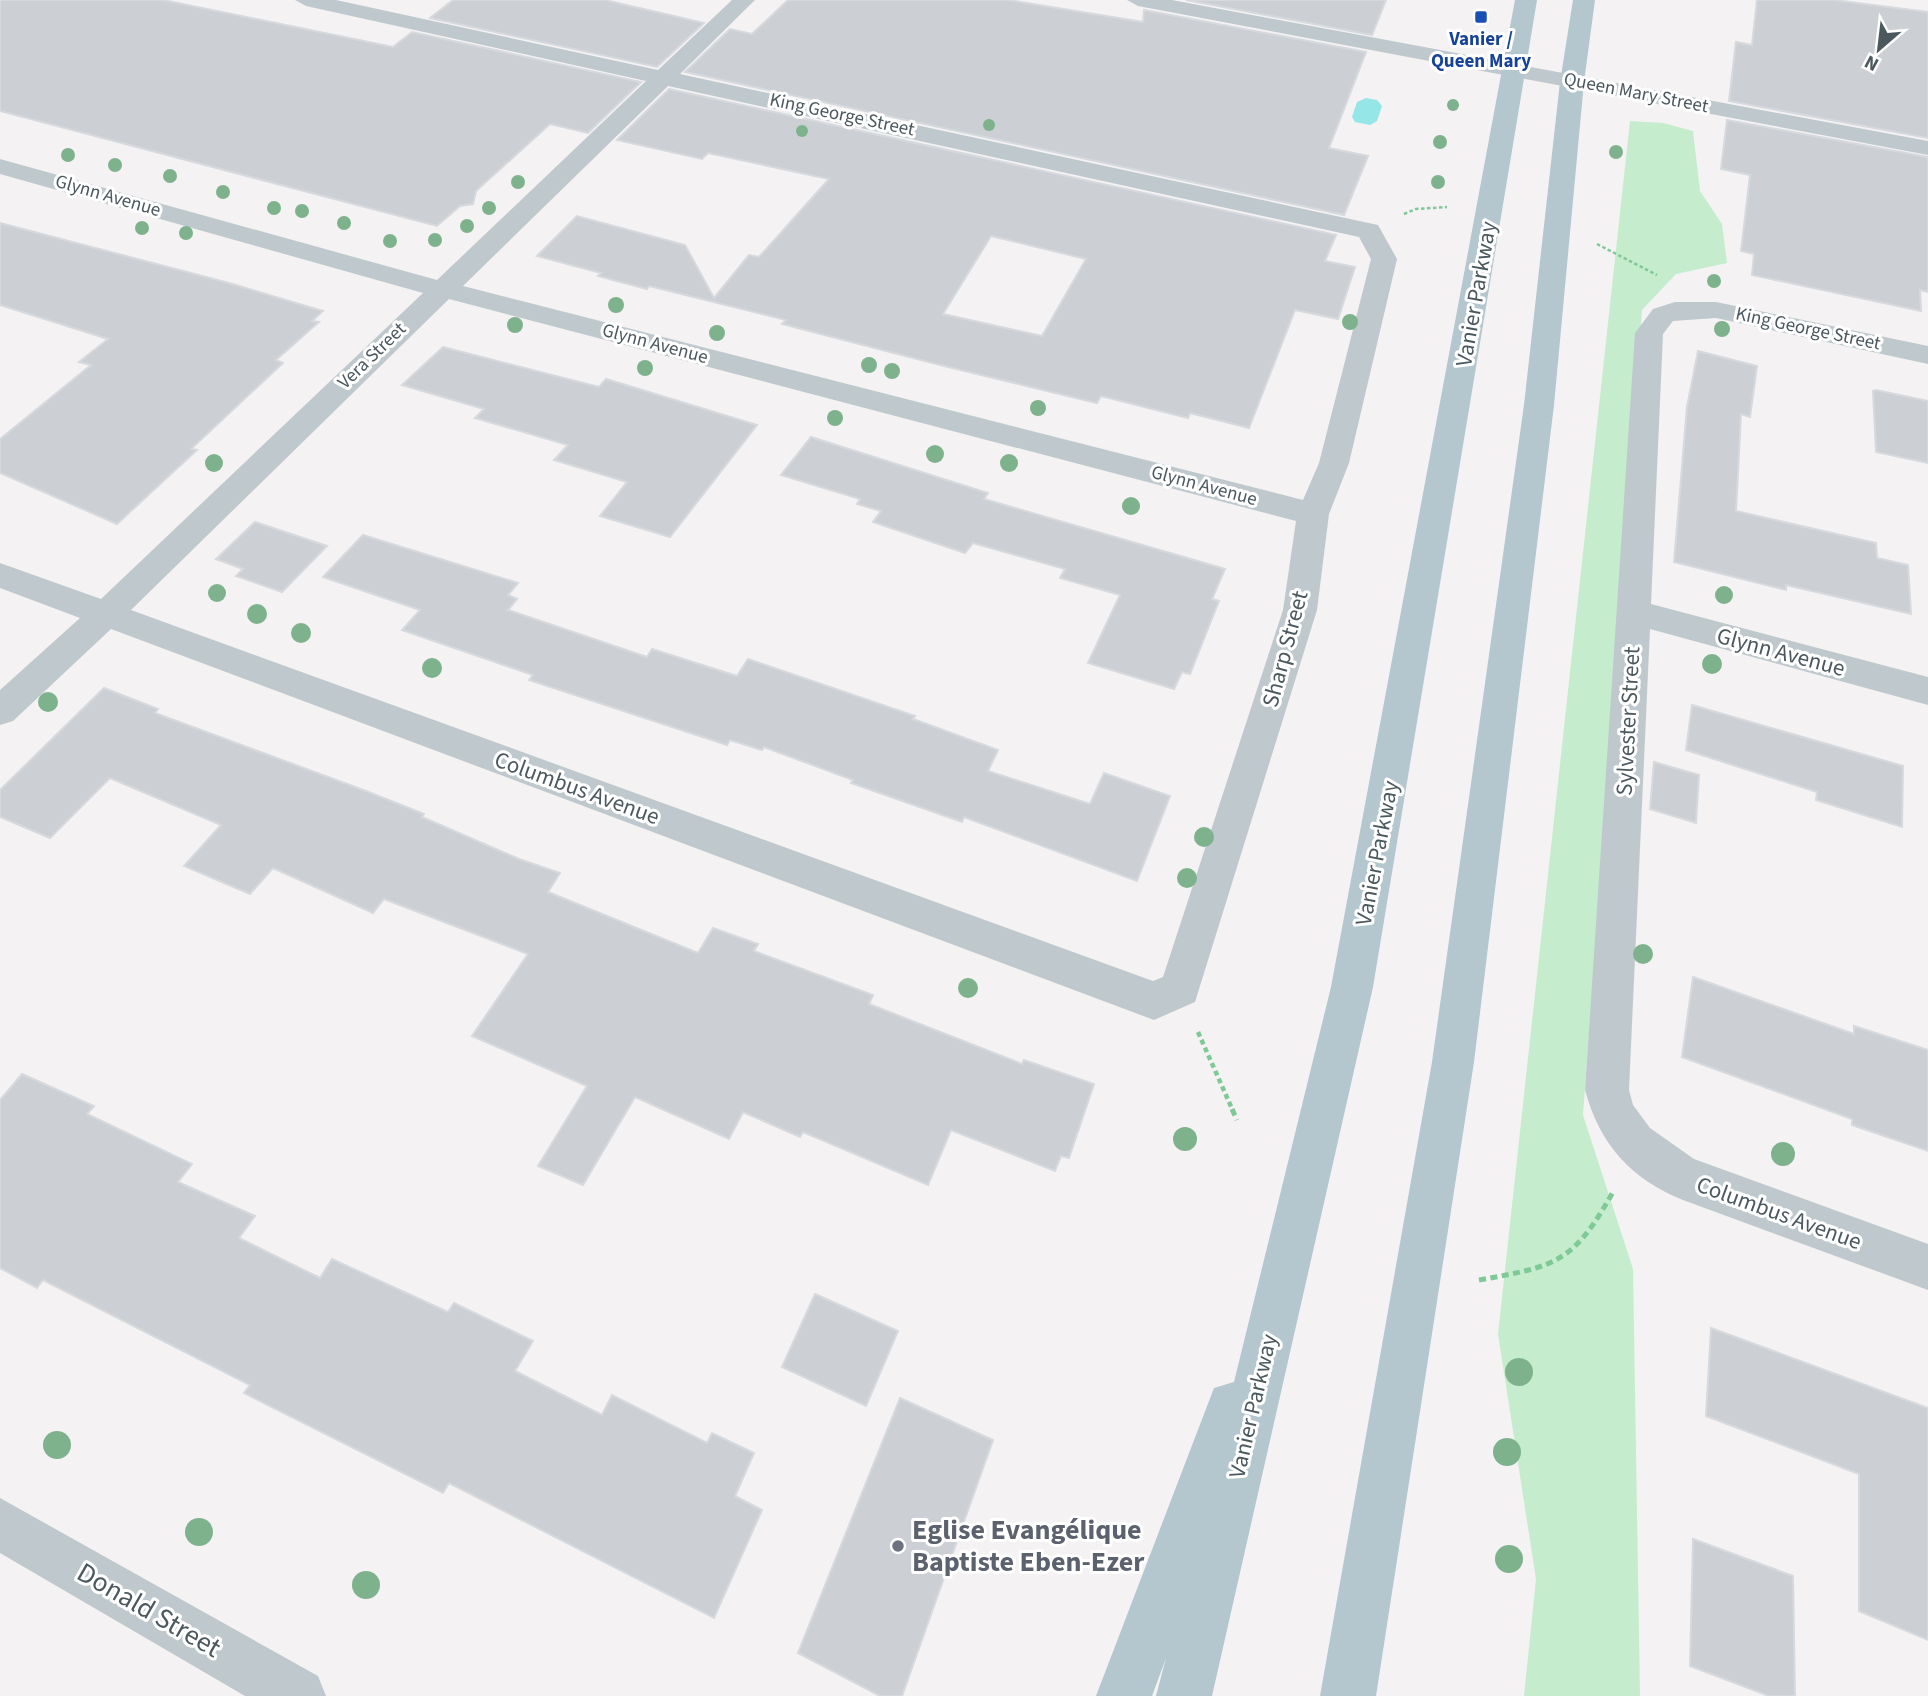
<svg xmlns="http://www.w3.org/2000/svg" width="1928" height="1696" font-family="'Source Sans 3',sans-serif">
	<rect width="100%" height="100%" fill="#f4f2f2"/>
	<path fill="#c5edcd" d="M 1630,121 L 1663,123 L 1693,131 L 1700,191 L 1722,224 L 1727,263 L 1676,274 L 1642,310 L 1583,1115 L 1633,1269 L 1640,1696 L 1524,1696 L 1536,1579 L 1498,1334 Z"/>
	<path fill="#95e6e7" d="M 1366,98 L 1377,100 L 1382,106 L 1377,121 L 1370,125 L 1355,122 L 1352,117 L 1357,102 Z"/>
	<g fill="#ccd0d4" stroke="#d6d9dd" stroke-width="2" fill-rule="evenodd">
		<path d="M 0,0 L 163,0 L 393,47 L 412,32 L 641,82 L 588,133 L 550,124 L 476,191 L 473,204 L 460,206 L 437,226 L 0,111 Z"/>
		<path d="M 453,0 L 605,0 L 704,23 L 657,67 L 430,18 Z"/>
		<path d="M 788,0 L 1009,0 L 1143,22 L 1144,10 L 1366,52 L 1329,148 L 1368,156 L 1344,215 L 685,72 L 730,29 L 752,34 Z"/>
		<path d="M 1186,0 L 1386,0 L 1372,35 Z"/>
		<path d="M 1757,0 L 1834,0 L 1928,12 L 1928,138 L 1729,101 L 1736,42 L 1752,45 Z"/>
		<path d="M 669,89 L 1336,235 L 1325,261 L 1355,267 L 1338,319 L 1295,310 L 1249,428 L 1190,413 L 1188,418 L 1101,396 L 1097,403 L 944,366 L 782,324 L 786,320 L 649,286 L 647,289 L 598,276 L 601,273 L 537,256 L 577,216 L 685,245 L 714,298 L 749,255 L 759,257 L 829,179 L 708,153 L 702,159 L 617,140 ZM 991,236 L 1086,259 L 1042,336 L 943,314 Z"/>
		<path d="M 1727,120 L 1928,157 L 1928,292 L 1920,290 L 1921,311 L 1752,275 L 1754,254 L 1741,251 L 1750,175 L 1721,169 Z"/>
		<path d="M 0,223 L 229,283 L 323,311 L 312,321 L 319,322 L 276,360 L 283,363 L 191,449 L 197,450 L 117,524 L 0,473 L 0,439 L 91,365 L 79,362 L 108,339 L 0,305 Z"/>
		<path d="M 443,347 L 599,387 L 606,379 L 757,425 L 670,537 L 600,516 L 627,482 L 554,460 L 568,445 L 475,418 L 484,409 L 402,385 Z"/>
		<path d="M 1698,351 L 1757,366 L 1750,417 L 1741,414 L 1736,511 L 1876,543 L 1877,558 L 1908,565 L 1911,614 L 1786,585 L 1786,590 L 1674,562 L 1687,407 Z"/>
		<path d="M 1876,390 L 1928,401 L 1928,463 L 1876,452 L 1873,391 Z"/>
		<path d="M 811,437 L 988,493 L 984,499 L 1225,569 L 1212,599 L 1219,601 L 1190,674 L 1182,672 L 1174,689 L 1088,663 L 1120,595 L 1060,578 L 1065,569 L 973,543 L 965,553 L 873,522 L 881,511 L 857,504 L 860,499 L 781,475 Z"/>
		<path d="M 255,522 L 327,546 L 282,592 L 236,576 L 243,569 L 216,559 Z"/>
		<path d="M 363,535 L 518,583 L 508,595 L 517,599 L 508,610 L 647,657 L 652,649 L 737,676 L 748,659 L 915,716 L 913,719 L 998,750 L 988,771 L 1090,804 L 1104,773 L 1170,796 L 1137,881 L 964,817 L 962,822 L 851,783 L 853,780 L 764,747 L 762,750 L 730,740 L 727,745 L 529,680 L 533,675 L 402,630 L 420,610 L 323,577 Z"/>
		<path d="M 104,688 L 158,709 L 155,713 L 366,791 L 424,814 L 422,817 L 519,859 L 560,873 L 548,892 L 698,953 L 713,928 L 758,944 L 754,951 L 873,995 L 869,1004 L 1022,1064 L 1024,1060 L 1094,1084 L 1069,1158 L 1061,1156 L 1055,1171 L 951,1130 L 928,1185 L 803,1132 L 800,1137 L 743,1112 L 729,1139 L 635,1097 L 583,1185 L 538,1166 L 587,1086 L 472,1036 L 528,954 L 384,899 L 373,913 L 273,868 L 250,894 L 184,866 L 221,825 L 110,778 L 50,838 L 0,817 L 0,790 Z"/>
		<path d="M 1692,705 L 1903,766 L 1902,827 L 1816,800 L 1817,792 L 1686,750 Z"/>
		<path d="M 1654,762 L 1699,775 L 1696,823 L 1650,809 Z"/>
		<path d="M 1693,977 L 1854,1034 L 1854,1026 L 1928,1050 L 1928,1151 L 1852,1125 L 1852,1119 L 1682,1057 Z"/>
		<path d="M 22,1074 L 94,1106 L 87,1114 L 192,1164 L 178,1182 L 255,1216 L 239,1238 L 320,1278 L 332,1259 L 448,1312 L 454,1303 L 533,1341 L 515,1371 L 602,1415 L 612,1395 L 707,1443 L 712,1433 L 754,1453 L 735,1496 L 762,1510 L 714,1618 L 449,1483 L 443,1493 L 244,1393 L 250,1385 L 43,1280 L 37,1288 L 0,1268 L 0,1100 Z"/>
		<path d="M 815,1294 L 898,1331 L 866,1406 L 782,1367 Z"/>
		<path d="M 1711,1328 L 1928,1408 L 1928,1640 L 1859,1611 L 1859,1474 L 1706,1416 Z"/>
		<path d="M 900,1398 L 993,1440 L 902,1696 L 880,1696 L 798,1653 Z"/>
		<path d="M 1693,1539 L 1793,1576 L 1795,1696 L 1769,1696 L 1690,1666 Z"/>
	</g>
	<g fill="none" stroke-linecap="round" stroke-linejoin="round">
		<g stroke="#7ec996" stroke-width="2.5" stroke-dasharray="3.5 2.5" stroke-linecap="butt">
			<path d="M 1404,214 L 1416,209 L 1447,207"/>
			<path d="M 1597,244 L 1657,275"/>
		</g>
		<path stroke="#7ec996" stroke-width="4.5" stroke-dasharray="5 3.5" stroke-linecap="butt" d="M 1198,1032 L 1233,1111"/>
		<g stroke="#7ec996" stroke-width="5" stroke-dasharray="7 4.5" stroke-linecap="butt">
			<path d="M 1232,1109 L 1237,1120"/>
			<path d="M 1479,1280 C 1557,1266 1573,1263 1613,1192"/>
		</g>
		<g fill="#bfc9cd" fill-rule="evenodd">
			<path d="M 295,0 L 336,0 L 658,70 L 732,0 L 755,0 L 680,74 L 1378,225 L 1397,259 L 1349,463 L 1329,514 L 1317,610 L 1195,1002 L 1154,1020 L 111,629 L 13,721 L 0,725 L 0,690 L 80,618 L 0,588 L 0,563 L 101,599 L 423,293 L 0,174 L 0,159 L 437,280 L 646,81 L 306,6 ZM 668,86 L 1359,237 L 1371,259 L 1319,463 L 1303,500 L 463,286 ZM 449,299 L 1296,521 L 1283,610 L 1163,977 L 1153,981 L 131,610 Z"/>
			<path d="M 1127,0 L 1172,0 L 1928,141 L 1928,155 L 1138,6 Z"/>
			<path d="M 1675,302 L 1716,302 L 1928,346 L 1928,364 L 1716,318 L 1673,321 L 1663,334 L 1651,604 L 1928,677 L 1928,705 L 1650,629 L 1629,1090 L 1633,1105 L 1650,1128 L 1694,1159 L 1928,1244 L 1928,1290 L 1683,1200 C 1631,1179 1600,1145 1585,1090 L 1635,333 L 1653,309 Z"/>
		</g>
		<path fill="#bfc9cd" fill-rule="evenodd" d="M 0,1498 L 318,1676 L 326,1696 L 245,1696 L 0,1553 Z"/>
		<g fill="#b4c6ce" fill-rule="evenodd">
			<path d="M 1515,0 L 1537,0 L 1373,987 L 1212,1696 L 1156,1696 L 1166,1658 L 1152,1696 L 1096,1696 L 1214,1388 L 1234,1382 L 1331,987 Z"/>
			<path d="M 1573,0 L 1595,0 L 1584,82 L 1554,405 L 1474,1062 L 1376,1696 L 1320,1696 L 1432,1062 L 1524,405 L 1560,82 Z"/>
		</g>
	</g>
	<g fill="#7eb28d">
		<circle cx="1453" cy="105" r="6"/>
		<circle cx="989" cy="125" r="6"/>
		<circle cx="802" cy="131" r="6"/>
		<circle cx="1440" cy="142" r="7"/>
		<circle cx="1616" cy="152" r="7"/>
		<circle cx="68" cy="155" r="7"/>
		<circle cx="115" cy="165" r="7"/>
		<circle cx="170" cy="176" r="7"/>
		<circle cx="518" cy="182" r="7"/>
		<circle cx="1438" cy="182" r="7"/>
		<circle cx="223" cy="192" r="7"/>
		<circle cx="274" cy="208" r="7"/>
		<circle cx="489" cy="208" r="7"/>
		<circle cx="302" cy="211" r="7"/>
		<circle cx="344" cy="223" r="7"/>
		<circle cx="467" cy="226" r="7"/>
		<circle cx="142" cy="228" r="7"/>
		<circle cx="186" cy="233" r="7"/>
		<circle cx="435" cy="240" r="7"/>
		<circle cx="390" cy="241" r="7"/>
		<circle cx="1714" cy="281" r="7"/>
		<circle cx="616" cy="305" r="8"/>
		<circle cx="1350" cy="322" r="8"/>
		<circle cx="515" cy="325" r="8"/>
		<circle cx="1722" cy="329" r="8"/>
		<circle cx="717" cy="333" r="8"/>
		<circle cx="869" cy="365" r="8"/>
		<circle cx="645" cy="368" r="8"/>
		<circle cx="892" cy="371" r="8"/>
		<circle cx="1038" cy="408" r="8"/>
		<circle cx="835" cy="418" r="8"/>
		<circle cx="935" cy="454" r="9"/>
		<circle cx="214" cy="463" r="9"/>
		<circle cx="1009" cy="463" r="9"/>
		<circle cx="1131" cy="506" r="9"/>
		<circle cx="217" cy="593" r="9"/>
		<circle cx="1724" cy="595" r="9"/>
		<circle cx="257" cy="614" r="10"/>
		<circle cx="301" cy="633" r="10"/>
		<circle cx="1712" cy="664" r="10"/>
		<circle cx="432" cy="668" r="10"/>
		<circle cx="48" cy="702" r="10"/>
		<circle cx="1204" cy="837" r="10"/>
		<circle cx="1187" cy="878" r="10"/>
		<circle cx="1643" cy="954" r="10"/>
		<circle cx="968" cy="988" r="10"/>
		<circle cx="1185" cy="1139" r="12"/>
		<circle cx="1783" cy="1154" r="12"/>
		<circle cx="1519" cy="1372" r="14"/>
		<circle cx="57" cy="1445" r="14"/>
		<circle cx="1507" cy="1452" r="14"/>
		<circle cx="199" cy="1532" r="14"/>
		<circle cx="1509" cy="1559" r="14"/>
		<circle cx="366" cy="1585" r="14"/>
	</g>
	<rect fill="#1a4fb4" stroke="#fff" stroke-width="2.5" x="1474" y="10" width="14" height="14" rx="3.5"/>
	<circle fill="#6b7280" stroke="#fff" stroke-width="2.5" cx="898" cy="1546" r="7"/>
	<g text-anchor="middle" dominant-baseline="central" stroke-width="6" stroke-linejoin="round" paint-order="stroke">
		<g font-size="19" font-weight="bold" fill="#164399" stroke="#fff">
			<text x="1481" y="39">Vanier /<tspan x="1481" dy="22">Queen Mary</tspan></text>
		</g>
		<g font-size="19" fill="#4b595e" stroke="#fff">
			<text transform="translate(1636 93) rotate(11)">Queen Mary Street</text>
			<text transform="translate(842 115) rotate(12)">King George Street</text>
			<text transform="translate(108 196) rotate(16)">Glynn Avenue</text>
			<text transform="translate(1808 329) rotate(12)">King George Street</text>
			<text transform="translate(655 344) rotate(15)">Glynn Avenue</text>
			<text transform="translate(372 356) rotate(-44)">Vera Street</text>
			<text transform="translate(1204 486) rotate(15)">Glynn Avenue</text>
		</g>
		<g font-size="23" fill="#4b595e" stroke="#fff">
			<text transform="translate(1476 294) rotate(-80)">Vanier Parkway</text>
			<text transform="translate(1285 649) rotate(-75)">Sharp Street</text>
			<text transform="translate(1781 652) rotate(15)">Glynn Avenue</text>
			<text transform="translate(1628 721) rotate(-87)">Sylvester Street</text>
			<text transform="translate(577 788) rotate(20)">Columbus Avenue</text>
			<text transform="translate(1377 853) rotate(-79)">Vanier Parkway</text>
			<text transform="translate(1779 1213) rotate(20)">Columbus Avenue</text>
			<text transform="translate(1253 1406) rotate(-77)">Vanier Parkway</text>
		</g>
		<g font-size="28" font-weight="bold" fill="#5b616d" stroke="#fff" text-anchor="start">
			<text x="912" y="1530">Eglise Evangélique<tspan x="912" dy="32">Baptiste Eben-Ezer</tspan></text>
		</g>
		<g font-size="28" fill="#4b595e" stroke="#fff">
			<text transform="translate(149 1610) rotate(30)">Donald Street</text>
		</g>
	</g>
	<g transform="translate(1879 49) rotate(208)" stroke="#ffffff" stroke-width="5" paint-order="stroke">
	<path d="M0-5L12 26L0 18L-12 26Z" fill="#4b595e"/>
	<text y="-10" font-size="19" font-weight="bold" text-anchor="middle" fill="#4b595e">N</text>
	</g>
</svg>
